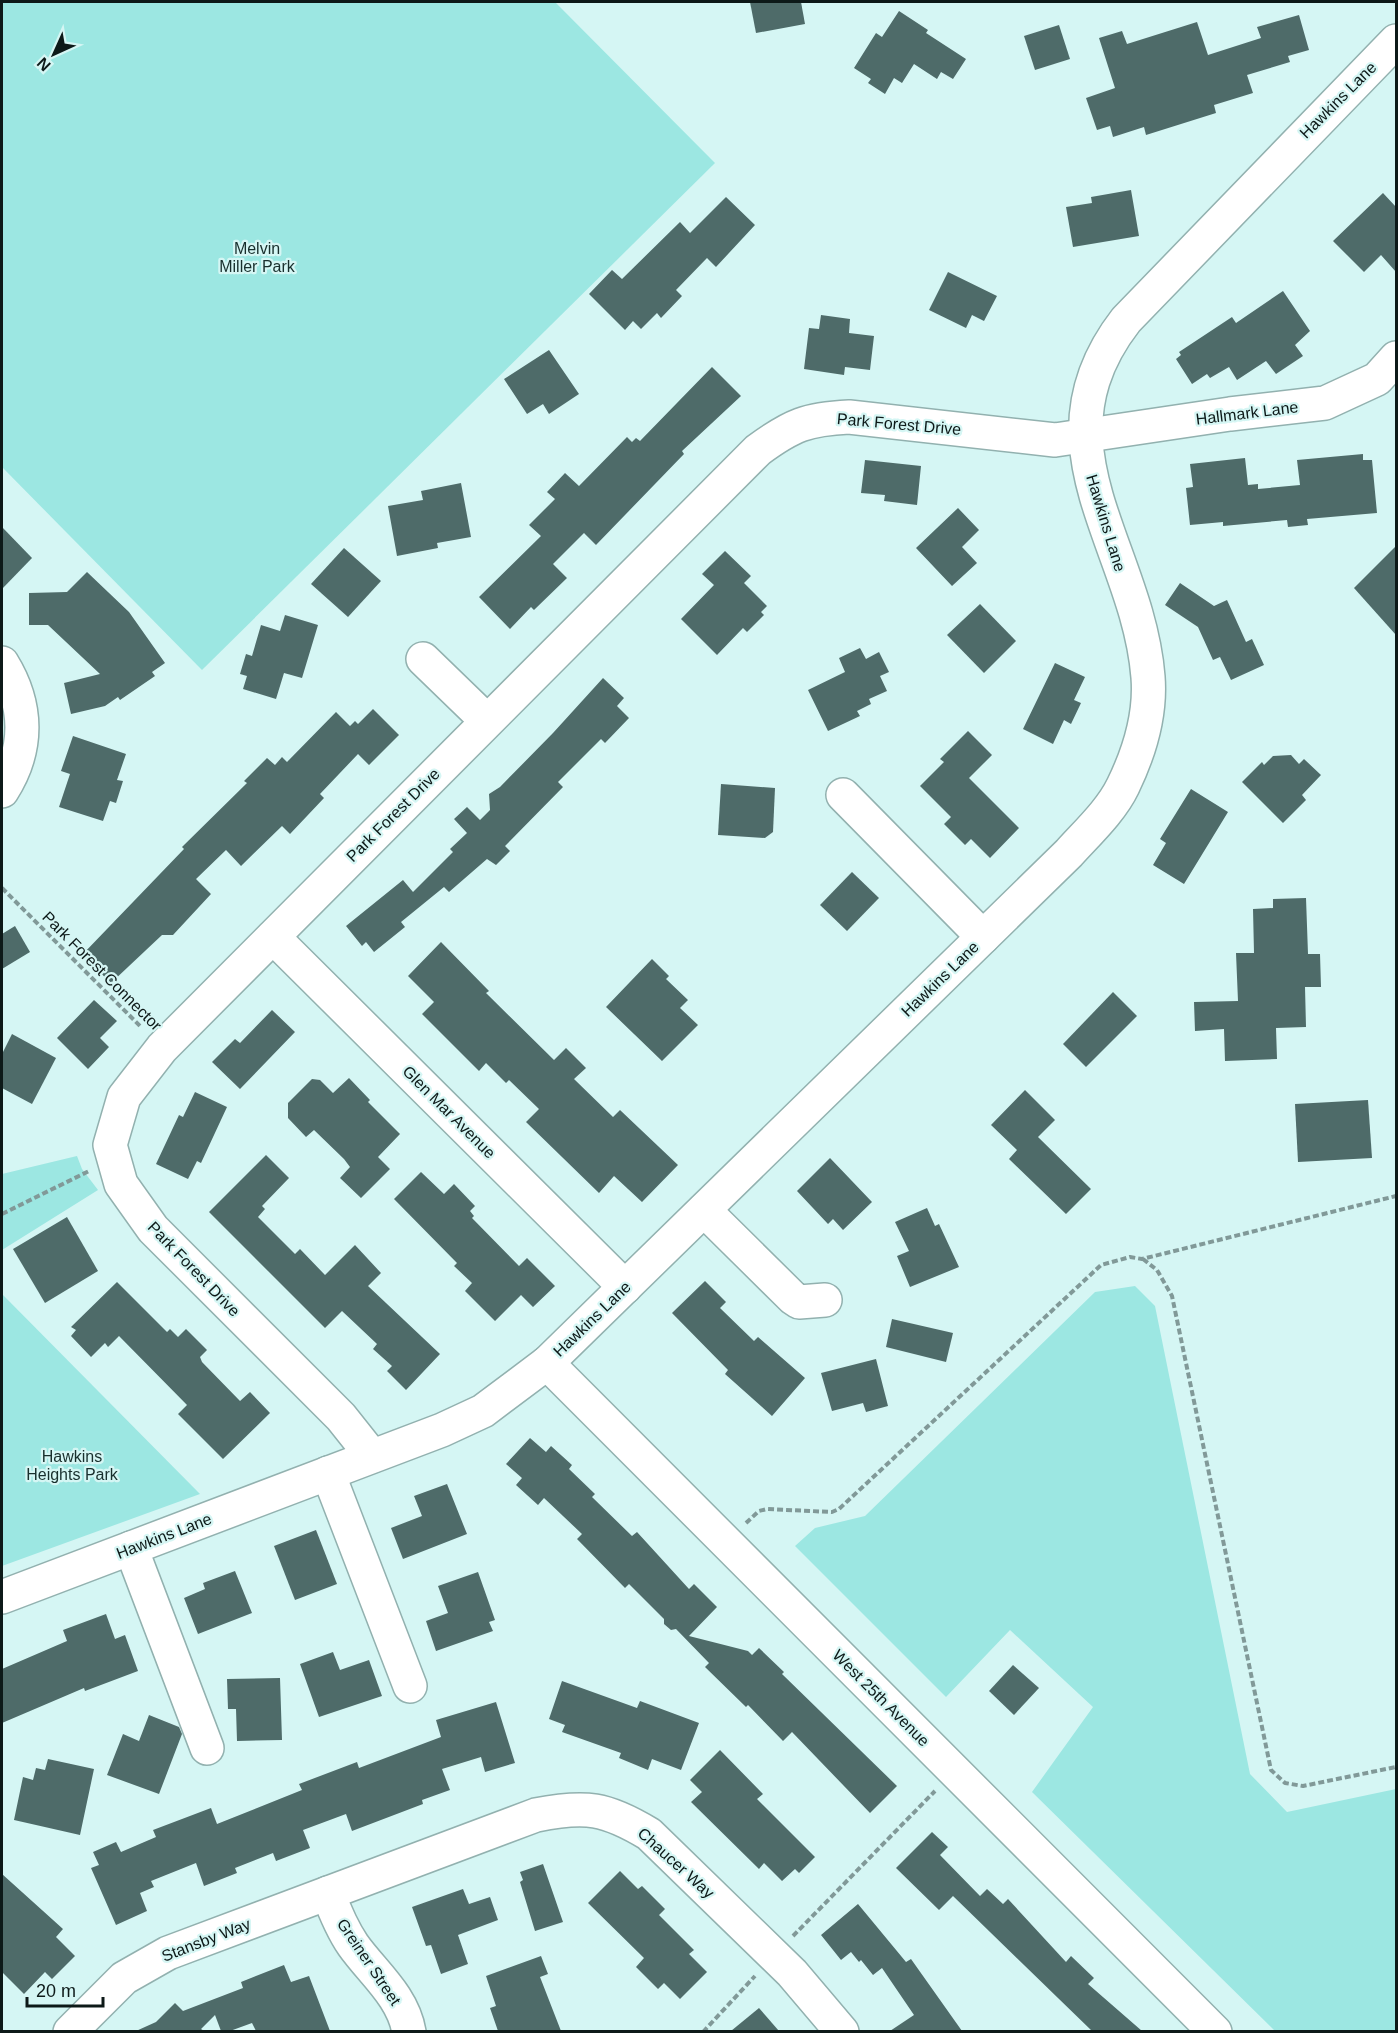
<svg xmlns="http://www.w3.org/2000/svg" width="1398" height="2033" font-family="Helvetica,sans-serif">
	<rect width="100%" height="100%" fill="#d5f6f4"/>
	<g fill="#9ce7e2">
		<path d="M 2,2 L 555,2 L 715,163 L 202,670 L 2,467 Z"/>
		<path d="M 77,1156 L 82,1169 L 98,1190 L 2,1250 L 2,1174 Z"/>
		<path d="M 1135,1286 L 1155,1306 L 1250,1774 L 1287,1812 L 1396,1789 L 1396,2031 L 1275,2031 L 1032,1792 L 1093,1707 L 1010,1630 L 946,1697 L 795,1546 L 815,1528 L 865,1516 L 1095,1292 Z"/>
		<path d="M 2,1294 L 200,1494 L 2,1566 Z"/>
	</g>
	<g fill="#4e6b69">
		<path d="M 750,2 L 801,2 L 805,24 L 756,33 Z"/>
		<path d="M 899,11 L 928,30 L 926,33 L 966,59 L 953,79 L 941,72 L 937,79 L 914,64 L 902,83 L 894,78 L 885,94 L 868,83 L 871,79 L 854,68 L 876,33 L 882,37 Z"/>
		<path d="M 1299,15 L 1309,50 L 1288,56 L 1290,62 L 1247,75 L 1253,93 L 1214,105 L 1216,113 L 1146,135 L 1144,127 L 1113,137 L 1110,126 L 1097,130 L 1086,98 L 1115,88 L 1099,38 L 1122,31 L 1127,44 L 1197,22 L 1208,55 L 1261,38 L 1257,27 Z"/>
		<path d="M 1059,25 L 1070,59 L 1035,70 L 1024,36 Z"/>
		<path d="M 1131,190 L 1139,236 L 1073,247 L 1066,207 L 1092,203 L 1091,197 Z"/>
		<path d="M 1383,193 L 1396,207 L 1396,272 L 1381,255 L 1364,272 L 1333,241 Z"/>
		<path d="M 726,197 L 755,225 L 716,267 L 707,258 L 676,290 L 682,296 L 661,318 L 657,313 L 641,329 L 633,321 L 625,330 L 589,294 L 612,270 L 622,279 L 680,222 L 690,233 Z"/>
		<path d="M 948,272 L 997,296 L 984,321 L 972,315 L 966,328 L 929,310 Z"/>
		<path d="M 1283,291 L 1310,331 L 1295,345 L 1303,356 L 1276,374 L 1266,361 L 1237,380 L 1229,367 L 1210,378 L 1207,374 L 1192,384 L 1176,359 L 1181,355 L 1179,352 L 1232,317 L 1236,323 Z"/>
		<path d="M 821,315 L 850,319 L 849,333 L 874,336 L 870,370 L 845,367 L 844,375 L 804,369 L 809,328 L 819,329 Z"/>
		<path d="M 549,350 L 579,394 L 549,414 L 543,404 L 527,414 L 504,379 Z"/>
		<path d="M 712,367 L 741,396 L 682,451 L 684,454 L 596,545 L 584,533 L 553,564 L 567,578 L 534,610 L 531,607 L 510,629 L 479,597 L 541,536 L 529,525 L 555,499 L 547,492 L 565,473 L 579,486 L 627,437 L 632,442 L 636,438 L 640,441 Z"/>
		<path d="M 1363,454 L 1363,460 L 1372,460 L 1377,513 L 1307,519 L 1308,525 L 1288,527 L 1287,520 L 1223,526 L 1223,522 L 1190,525 L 1186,488 L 1193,487 L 1190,464 L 1245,458 L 1248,485 L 1258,484 L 1258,489 L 1300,485 L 1297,460 Z"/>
		<path d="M 865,460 L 921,466 L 917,505 L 884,501 L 885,495 L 861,493 Z"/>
		<path d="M 461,483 L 471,537 L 437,543 L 438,548 L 397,556 L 388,506 L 423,500 L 421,491 Z"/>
		<path d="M 958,508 L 979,530 L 962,547 L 977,563 L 952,586 L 916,548 Z"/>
		<path d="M 2,527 L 32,558 L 2,589 Z"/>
		<path d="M 1396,546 L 1396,635 L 1354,588 Z"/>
		<path d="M 344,548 L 381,581 L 348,617 L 311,584 Z"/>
		<path d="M 725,551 L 751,576 L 744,583 L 767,606 L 761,612 L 764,615 L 747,632 L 743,628 L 717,655 L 681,619 L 714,585 L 702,574 Z"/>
		<path d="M 87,572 L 129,612 L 165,663 L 152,672 L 155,676 L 120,700 L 118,697 L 105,706 L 71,714 L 64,683 L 100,674 L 48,625 L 29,625 L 29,593 L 67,592 Z"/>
		<path d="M 1180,583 L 1214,606 L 1227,600 L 1246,642 L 1252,639 L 1264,665 L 1231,680 L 1220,657 L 1213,660 L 1198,627 L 1165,605 Z"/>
		<path d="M 980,604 L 1016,641 L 984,673 L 947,635 Z"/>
		<path d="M 285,615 L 318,625 L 302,678 L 284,673 L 276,699 L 243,689 L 247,676 L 240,674 L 246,654 L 252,656 L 261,625 L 280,631 Z"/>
		<path d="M 860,648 L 866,659 L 879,652 L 889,672 L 880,676 L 887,691 L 869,699 L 871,704 L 857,711 L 860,716 L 828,731 L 808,690 L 845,672 L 839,658 Z"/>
		<path d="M 1055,663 L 1085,677 L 1074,700 L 1081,703 L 1071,724 L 1064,720 L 1053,744 L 1023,729 Z"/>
		<path d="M 603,678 L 624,698 L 617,706 L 629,718 L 605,743 L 601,739 L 558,782 L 563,787 L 505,846 L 510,851 L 496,865 L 487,859 L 449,892 L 444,887 L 401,922 L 405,927 L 374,952 L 366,942 L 362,946 L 346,926 L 403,880 L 413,892 L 453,852 L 450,849 L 467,833 L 454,819 L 467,807 L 480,820 L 490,810 L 489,794 L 500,787 L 553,733 Z"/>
		<path d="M 373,709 L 399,735 L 369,765 L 358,754 L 320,794 L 324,798 L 290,834 L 282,826 L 241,866 L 226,850 L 196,879 L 211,894 L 173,935 L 162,935 L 111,983 L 82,955 L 184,849 L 182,847 L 247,783 L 244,781 L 267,758 L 275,765 L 282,757 L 287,762 L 336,712 L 350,726 L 355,721 L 358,724 Z"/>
		<path d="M 968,731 L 992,755 L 969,778 L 1019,828 L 990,858 L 971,839 L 965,845 L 944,824 L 951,817 L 920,786 L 944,762 L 940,759 Z"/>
		<path d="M 73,736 L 126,754 L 117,780 L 123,781 L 116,803 L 110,801 L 103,821 L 59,807 L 70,774 L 61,771 Z"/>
		<path d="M 1291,755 L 1299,764 L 1304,759 L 1321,775 L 1302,795 L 1306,800 L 1283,823 L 1242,782 L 1262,762 L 1264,765 L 1273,756 Z"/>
		<path d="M 721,784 L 775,788 L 773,832 L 765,838 L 718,835 Z"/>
		<path d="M 1191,789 L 1228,812 L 1184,884 L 1153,865 L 1166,843 L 1160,839 Z"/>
		<path d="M 852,872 L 879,898 L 847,931 L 820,905 Z"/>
		<path d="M 1306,898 L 1308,954 L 1320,954 L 1321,987 L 1305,987 L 1306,1027 L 1276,1028 L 1277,1059 L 1225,1061 L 1224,1029 L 1195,1031 L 1194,1002 L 1238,1001 L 1236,953 L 1254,953 L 1253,909 L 1273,908 L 1273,899 Z"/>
		<path d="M 15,926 L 30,952 L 2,969 L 2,934 Z"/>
		<path d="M 441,942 L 489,991 L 486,993 L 554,1060 L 566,1048 L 586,1068 L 574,1079 L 613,1117 L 620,1110 L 678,1165 L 642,1202 L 614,1176 L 599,1193 L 526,1122 L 539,1109 L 509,1080 L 506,1083 L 486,1063 L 479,1071 L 422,1014 L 434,1002 L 408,976 Z"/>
		<path d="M 652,959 L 669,976 L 666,979 L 688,1000 L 680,1008 L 698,1025 L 662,1061 L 606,1007 Z"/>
		<path d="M 1113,992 L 1137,1016 L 1086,1067 L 1063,1044 Z"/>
		<path d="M 94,1000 L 117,1021 L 100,1038 L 109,1047 L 88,1069 L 57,1038 Z"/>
		<path d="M 272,1010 L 295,1032 L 240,1089 L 212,1062 L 235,1039 L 240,1043 Z"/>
		<path d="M 12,1034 L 56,1058 L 32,1104 L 2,1088 L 2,1054 Z"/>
		<path d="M 349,1078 L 370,1100 L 368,1102 L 400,1134 L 378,1157 L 390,1169 L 361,1198 L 340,1178 L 350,1167 L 344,1159 L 314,1130 L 306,1137 L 288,1118 L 288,1103 L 312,1079 L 320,1080 L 333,1093 Z"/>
		<path d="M 1025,1090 L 1055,1120 L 1038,1137 L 1091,1189 L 1066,1214 L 1009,1159 L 1017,1150 L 991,1125 Z"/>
		<path d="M 195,1092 L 227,1107 L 201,1163 L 197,1161 L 188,1179 L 156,1164 L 179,1115 L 183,1117 Z"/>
		<path d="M 1368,1100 L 1372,1158 L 1298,1162 L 1295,1104 Z"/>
		<path d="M 266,1155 L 289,1178 L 262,1206 L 265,1209 L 258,1217 L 295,1254 L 300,1249 L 325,1275 L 355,1245 L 381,1273 L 368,1286 L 440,1354 L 406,1390 L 387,1371 L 392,1366 L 373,1349 L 377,1344 L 342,1311 L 325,1328 L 209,1212 Z"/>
		<path d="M 830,1158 L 872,1202 L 843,1230 L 833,1219 L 828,1224 L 797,1191 Z"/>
		<path d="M 421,1172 L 444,1194 L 454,1184 L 475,1206 L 470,1211 L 474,1216 L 472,1218 L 519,1266 L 527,1258 L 555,1286 L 533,1307 L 521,1295 L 495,1321 L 465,1291 L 472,1283 L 454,1266 L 457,1263 L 394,1199 Z"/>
		<path d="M 927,1208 L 935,1226 L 939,1224 L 959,1267 L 910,1287 L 897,1256 L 909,1251 L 895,1222 Z"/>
		<path d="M 67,1217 L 98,1271 L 45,1303 L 13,1249 Z"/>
		<path d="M 705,1281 L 726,1302 L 720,1308 L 754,1341 L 758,1337 L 805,1378 L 772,1416 L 725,1374 L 728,1370 L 672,1313 Z"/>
		<path d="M 117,1282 L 167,1332 L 170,1329 L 178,1337 L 186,1329 L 207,1350 L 200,1357 L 202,1362 L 240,1401 L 250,1392 L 270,1413 L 223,1459 L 178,1414 L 187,1405 L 119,1336 L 108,1347 L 105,1343 L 91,1357 L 71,1336 L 76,1330 L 71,1327 Z"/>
		<path d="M 892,1319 L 953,1333 L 946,1362 L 886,1347 Z"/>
		<path d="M 876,1359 L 888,1406 L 866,1412 L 863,1403 L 832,1411 L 821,1373 Z"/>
		<path d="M 530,1438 L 546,1452 L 551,1446 L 572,1465 L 569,1469 L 595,1494 L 592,1497 L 632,1536 L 637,1532 L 689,1589 L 694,1584 L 717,1607 L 689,1636 L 748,1651 L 752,1655 L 759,1648 L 784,1672 L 782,1674 L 897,1786 L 870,1813 L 792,1732 L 783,1741 L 748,1705 L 746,1707 L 705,1667 L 709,1663 L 676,1629 L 671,1630 L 664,1624 L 664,1619 L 629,1584 L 625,1588 L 577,1539 L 582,1534 L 544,1498 L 538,1505 L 516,1485 L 522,1478 L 506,1464 Z"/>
		<path d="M 447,1484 L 467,1534 L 403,1559 L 391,1528 L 422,1516 L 414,1496 Z"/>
		<path d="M 316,1530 L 337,1584 L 295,1600 L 274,1546 Z"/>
		<path d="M 235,1571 L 252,1613 L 198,1634 L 184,1598 L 205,1589 L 203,1583 Z"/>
		<path d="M 478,1572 L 495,1620 L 489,1622 L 493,1631 L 436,1651 L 426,1621 L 448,1613 L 438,1586 Z"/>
		<path d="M 106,1614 L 115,1639 L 125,1635 L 138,1671 L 85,1691 L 84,1688 L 2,1723 L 2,1669 L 67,1641 L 63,1630 Z"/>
		<path d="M 333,1652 L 340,1670 L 369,1660 L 382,1696 L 319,1717 L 300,1664 Z"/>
		<path d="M 1013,1665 L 1039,1688 L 1014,1715 L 989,1691 Z"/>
		<path d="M 280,1678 L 282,1740 L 237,1741 L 236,1709 L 228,1709 L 227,1679 Z"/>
		<path d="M 562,1681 L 637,1708 L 640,1701 L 699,1723 L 681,1770 L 652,1759 L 648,1770 L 619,1758 L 621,1753 L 562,1732 L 565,1725 L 549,1719 Z"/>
		<path d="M 496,1702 L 515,1763 L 485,1772 L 481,1757 L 442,1769 L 450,1790 L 422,1800 L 423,1804 L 352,1831 L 346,1814 L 303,1830 L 310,1848 L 276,1861 L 273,1853 L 235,1868 L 237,1873 L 204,1886 L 196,1863 L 151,1881 L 154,1887 L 140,1893 L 147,1911 L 116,1925 L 91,1868 L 99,1865 L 93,1852 L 116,1842 L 121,1852 L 156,1837 L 153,1830 L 211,1808 L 217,1824 L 302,1790 L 299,1784 L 357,1762 L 359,1768 L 441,1737 L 436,1720 Z"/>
		<path d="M 149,1715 L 179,1727 L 182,1734 L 159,1794 L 107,1775 L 123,1734 L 139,1741 Z"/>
		<path d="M 720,1750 L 763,1794 L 757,1799 L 815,1857 L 799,1873 L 795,1869 L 782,1881 L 764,1863 L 759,1869 L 691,1802 L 702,1792 L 690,1780 Z"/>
		<path d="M 48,1759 L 94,1769 L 80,1835 L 14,1820 L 23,1777 L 33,1780 L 36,1768 L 45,1770 Z"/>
		<path d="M 932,1832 L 948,1847 L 940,1855 L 980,1896 L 987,1889 L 1003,1904 L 1008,1899 L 1066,1962 L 1071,1956 L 1094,1978 L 1088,1984 L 1142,2031 L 1092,2031 L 953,1896 L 939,1910 L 896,1868 Z"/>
		<path d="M 543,1864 L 563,1922 L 535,1931 L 520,1882 L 523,1880 L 520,1872 Z"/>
		<path d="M 620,1871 L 638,1889 L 642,1886 L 665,1909 L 659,1915 L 694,1950 L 689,1954 L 707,1972 L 680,1999 L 664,1983 L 658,1989 L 636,1967 L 644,1958 L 588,1903 Z"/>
		<path d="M 2,1874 L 63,1929 L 56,1937 L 75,1956 L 52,1979 L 45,1972 L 24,1994 L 2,1972 Z"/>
		<path d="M 463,1889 L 469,1904 L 490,1897 L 498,1920 L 458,1935 L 468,1964 L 441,1974 L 431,1945 L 426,1946 L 412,1907 Z"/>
		<path d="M 858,1904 L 906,1962 L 911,1959 L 962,2031 L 890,2031 L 914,2015 L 882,1968 L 873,1975 L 861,1960 L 859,1962 L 851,1952 L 841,1960 L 821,1935 Z"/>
		<path d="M 541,1956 L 548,1974 L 540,1977 L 561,2031 L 498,2031 L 490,2008 L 496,2006 L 486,1976 Z"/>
		<path d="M 284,1965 L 291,1982 L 309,1976 L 330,2031 L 256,2031 L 252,2023 L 230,2031 L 221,2031 L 215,2015 L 201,2029 L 204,2031 L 136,2031 L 156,2022 L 175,2003 L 183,2011 L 243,1988 L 241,1982 Z"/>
		<path d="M 759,2008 L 779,2031 L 731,2031 Z"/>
	</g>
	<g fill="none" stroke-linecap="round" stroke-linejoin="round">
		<defs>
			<g id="minor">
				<path d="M 423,659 L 487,721"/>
				<path d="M 2,663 C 28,705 29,749 2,791"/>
				<path d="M 843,795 L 983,937"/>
				<path d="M 273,937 L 625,1287"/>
				<path d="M 704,1210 L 793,1298 L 799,1302 L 825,1300"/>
				<path d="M 547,1363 L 1215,2032"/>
				<path d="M 372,1456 L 341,1417 L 153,1229 L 121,1184 L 110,1145 L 124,1097 L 162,1048 L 758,450 C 792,425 807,419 849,417 L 1055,440 L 1230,414 L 1325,403 L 1377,379 L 1396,358"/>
				<path d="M 328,1473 L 410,1686"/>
				<path d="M 131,1548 L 207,1748"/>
				<path d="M 2,1597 L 442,1430 L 483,1411 L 547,1363 L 1069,853 C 1087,833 1111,811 1123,786 C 1139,753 1151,715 1148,677 C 1138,547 1028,446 1126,320 L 1396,41"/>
				<path d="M 328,1893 C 335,1912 342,1929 353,1945 C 372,1972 403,1996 409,2032"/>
				<path d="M 70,2032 L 124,1978 L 168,1953 L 536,1815 C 586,1805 606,1808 649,1834 L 792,1973 L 842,2032"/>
			</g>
		</defs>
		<use href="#minor" stroke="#92b1af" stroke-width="36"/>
		<g stroke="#819998" stroke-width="4" stroke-dasharray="6 3" stroke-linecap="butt">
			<path d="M 2,888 L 142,1028"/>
			<path d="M 2,1214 L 89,1171"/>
			<path d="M 1143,1259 L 1157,1270 L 1172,1296 L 1271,1770 L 1285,1783 L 1303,1786 L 1396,1767"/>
			<path d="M 746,1523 L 759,1511 L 767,1509 L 832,1512 L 839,1509 L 1101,1265 L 1130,1257 L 1142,1259 L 1396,1196"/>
			<path d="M 793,1936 L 935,1791"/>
			<path d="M 703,2032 L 755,1976"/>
		</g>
		<use href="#minor" stroke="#fff" stroke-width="33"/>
	</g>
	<g text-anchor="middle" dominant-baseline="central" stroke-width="4.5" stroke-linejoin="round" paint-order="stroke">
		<g font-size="16" fill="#0d1918" stroke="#d5f6f4">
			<text transform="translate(1338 100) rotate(-45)">Hawkins Lane</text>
			<text transform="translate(1247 413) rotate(-7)">Hallmark Lane</text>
			<text transform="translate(899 424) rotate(5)">Park Forest Drive</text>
			<text transform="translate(1106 523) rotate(73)">Hawkins Lane</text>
			<text transform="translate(393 815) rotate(-45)">Park Forest Drive</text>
			<text transform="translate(102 971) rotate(45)">Park Forest Connector</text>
			<text transform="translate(940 979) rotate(-44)">Hawkins Lane</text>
			<text transform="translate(449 1112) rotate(45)">Glen Mar Avenue</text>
			<text transform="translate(194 1269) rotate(46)">Park Forest Drive</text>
			<text transform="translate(592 1319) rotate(-44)">Hawkins Lane</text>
			<text transform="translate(164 1536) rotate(-21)">Hawkins Lane</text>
			<text transform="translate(881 1698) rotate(45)">West 25th Avenue</text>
			<text transform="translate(676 1863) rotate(42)">Chaucer Way</text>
			<text transform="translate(206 1940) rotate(-21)">Stansby Way</text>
			<text transform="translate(369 1962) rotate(56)">Greiner Street</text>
		</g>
		<g font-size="16" fill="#182f2d" stroke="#d5f6f4">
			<text x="257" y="248">Melvin<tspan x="257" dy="18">Miller Park</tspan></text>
			<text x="72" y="1456">Hawkins<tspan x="72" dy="18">Heights Park</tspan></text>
		</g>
	</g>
	<rect width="1398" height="2033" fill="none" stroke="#0d1918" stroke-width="6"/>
	<g transform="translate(54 54) rotate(225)" stroke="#d5f6f4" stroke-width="4.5" paint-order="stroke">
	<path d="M0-4.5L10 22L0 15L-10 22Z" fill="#0d1918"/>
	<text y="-9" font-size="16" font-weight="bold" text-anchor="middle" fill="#0d1918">N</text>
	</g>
	<path d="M27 1997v9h76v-9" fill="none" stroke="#0d1918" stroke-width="3"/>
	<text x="36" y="1997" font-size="18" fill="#0d1918" stroke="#d5f6f4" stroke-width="4.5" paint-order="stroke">20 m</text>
</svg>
